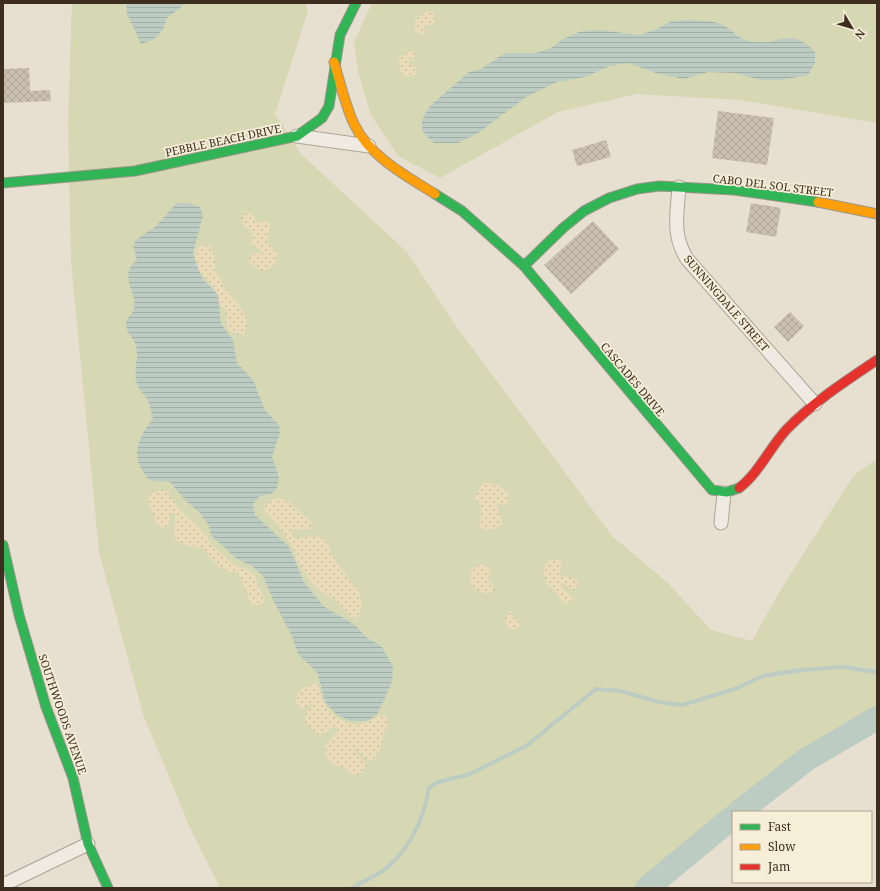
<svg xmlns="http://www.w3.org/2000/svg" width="880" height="891" font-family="'Noto Serif',serif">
	<defs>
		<pattern id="sand-dots" width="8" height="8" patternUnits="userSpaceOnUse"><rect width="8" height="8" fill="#eadcb9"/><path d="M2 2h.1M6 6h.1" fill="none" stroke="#cabd9f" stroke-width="1.8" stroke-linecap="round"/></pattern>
		<pattern id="water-rules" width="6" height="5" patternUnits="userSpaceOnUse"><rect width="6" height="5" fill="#bcccc2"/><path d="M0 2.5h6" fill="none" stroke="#a2b0a6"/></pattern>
		<pattern id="building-cross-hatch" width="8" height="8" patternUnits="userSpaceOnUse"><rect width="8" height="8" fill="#cbbfb2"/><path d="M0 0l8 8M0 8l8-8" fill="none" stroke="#afa499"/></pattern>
	</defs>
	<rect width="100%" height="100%" fill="#e7e0d1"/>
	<g fill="#d6d7b3">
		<path d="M 72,3 L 305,3 L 308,11 L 275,114 L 302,155 L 407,252 L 456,326 L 612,536 L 668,583 L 711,630 L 752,641 L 781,589 L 854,475 L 877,459 L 877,718 L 807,759 L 739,812 L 733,812 L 733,817 L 647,888 L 220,888 L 190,828 L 143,714 L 99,552 L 71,261 L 68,122 Z"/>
		<path d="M 372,3 L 877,3 L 877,123 L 740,100 L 636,94 L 558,112 L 440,178 L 398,156 L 371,115 L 358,72 L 354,42 Z"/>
	</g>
	<g fill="url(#sand-dots)">
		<path d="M 427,11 L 431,11 L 434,14 L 435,22 L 432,25 L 424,25 L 425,33 L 423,35 L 414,30 L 415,20 Z"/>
		<path d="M 411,50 L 416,55 L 408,63 L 416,68 L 416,74 L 407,77 L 402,75 L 398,58 Z"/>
		<path d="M 247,211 L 253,215 L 257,223 L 264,220 L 270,224 L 267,242 L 277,253 L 275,265 L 267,270 L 260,271 L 250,263 L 249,258 L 253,252 L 262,254 L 257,248 L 251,245 L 253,233 L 243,225 L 241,218 Z"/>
		<path d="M 209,245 C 215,253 216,260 214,270 C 220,278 224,287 230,295 C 240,309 252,314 244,334 C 227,334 224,328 228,312 C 216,303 221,300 215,290 C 205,272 189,272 198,246 Z"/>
		<path d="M 483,482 L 498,485 L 508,494 L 507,506 L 496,502 L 503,525 L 489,531 L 479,527 L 482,510 L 475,498 Z"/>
		<path d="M 159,490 L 167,491 L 181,512 L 201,529 L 212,545 L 234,565 L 248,570 L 254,575 L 265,601 L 261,605 L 252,606 L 238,572 C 220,575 212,558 201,547 L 195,548 L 177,542 L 174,536 L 175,513 L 170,515 L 169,523 L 165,528 L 158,526 L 148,502 L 150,494 Z"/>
		<path d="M 279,498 L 288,501 L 312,523 L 310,530 L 294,529 L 291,532 L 294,538 C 302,539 311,535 319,537 C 328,538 330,552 334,559 C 345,576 374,598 356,619 L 349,616 L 341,606 L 313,584 L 297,561 L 295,552 L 283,532 L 264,509 L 270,500 Z"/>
		<path d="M 555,559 L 560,561 L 562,564 L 559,576 C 569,578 576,574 579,586 L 574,590 C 569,589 567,584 562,583 L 561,586 L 572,597 L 573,602 L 564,604 L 556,592 L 546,583 L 543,568 L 550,560 Z"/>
		<path d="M 480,564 L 489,567 L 491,573 L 486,579 L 491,582 L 495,590 L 487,594 L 474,590 L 470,579 L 470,570 Z"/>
		<path d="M 511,610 L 514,618 L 521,625 L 516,630 L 508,628 C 505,623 505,613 511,610 Z"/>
		<path d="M 314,684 L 318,684 C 320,689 320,694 322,699 C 328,714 348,729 365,723 C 372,721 377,714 385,715 C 390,724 386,727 383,736 C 380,747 382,756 368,761 L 354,747 L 355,752 L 366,763 C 365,772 360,775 352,775 L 343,766 L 335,766 L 326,757 L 325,745 L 339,731 L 337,728 L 331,727 L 326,733 L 317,734 C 302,723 302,716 314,704 L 312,704 L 301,709 L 297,705 C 293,692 303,687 314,684 Z"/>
	</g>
	<g fill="url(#water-rules)">
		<path d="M 126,3 L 186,3 L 166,19 L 163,30 L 153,40 L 141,44 L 127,14 Z"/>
		<path d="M 689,20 C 700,21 713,20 723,25 C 736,32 737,40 755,42 C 782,45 789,26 815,52 L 815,63 L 808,75 L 782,80 L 761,80 L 734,73 L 708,72 L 684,79 L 656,73 L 628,63 L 610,66 L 585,77 L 557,82 L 526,97 L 478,133 L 458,143 L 434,143 L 422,131 L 422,120 L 430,106 L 469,72 L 481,69 L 505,53 L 536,53 L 551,48 L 563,39 L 579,32 L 600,30 L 639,35 L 657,29 L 672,21 Z"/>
		<path d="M 177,203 L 189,203 L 200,207 L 203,216 L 193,253 L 197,265 L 202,278 L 218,295 L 221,324 L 233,340 L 237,363 L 253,380 L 265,410 L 279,425 L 280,433 L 272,457 L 279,477 L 277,488 L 271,494 L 260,496 L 253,504 L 255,515 L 289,547 L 304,582 L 323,606 L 355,625 L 366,637 L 381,646 L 393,666 L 392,682 L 384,700 L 377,714 L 368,721 L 350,721 L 336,714 L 325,702 L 317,672 L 298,654 L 292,636 L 276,606 L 263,576 L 252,566 L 237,559 L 212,536 L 208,524 L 200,513 L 186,501 L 170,482 L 149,480 C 129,456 137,441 153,418 C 151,413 150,406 148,401 C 144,393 137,389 136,379 C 134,368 139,358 136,346 C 134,337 126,334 126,324 C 126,318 133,314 134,308 C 137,296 125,283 129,271 C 133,258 141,266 133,247 L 136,240 L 155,227 Z"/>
	</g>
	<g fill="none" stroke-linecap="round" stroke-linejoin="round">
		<path stroke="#bcccc2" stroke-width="4" d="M 352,888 C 363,881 379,875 389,866 C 412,845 424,817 429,788 L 438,782 L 470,774 L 526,746 L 596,689 L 620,691 L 659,702 L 682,705 L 735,689 L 763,676 L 801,670 L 843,667 L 877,672"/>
		<g stroke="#bcccc2" stroke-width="24">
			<path d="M 739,812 L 807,759 L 877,718"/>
			<path d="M 647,888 L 733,817"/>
		</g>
	</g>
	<g fill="url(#building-cross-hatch)">
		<path d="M 29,68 L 30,91 L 50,90 L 51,101 L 3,103 L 3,69 Z"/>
		<path d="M 718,111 L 774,118 L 767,165 L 712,158 Z"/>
		<path d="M 606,140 L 611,157 L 577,166 L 572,150 Z"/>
		<path d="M 751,203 L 781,208 L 776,237 L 746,232 Z"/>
		<path d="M 593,221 L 619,249 L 571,294 L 544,265 Z"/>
		<path d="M 790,312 L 804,326 L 788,342 L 774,327 Z"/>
	</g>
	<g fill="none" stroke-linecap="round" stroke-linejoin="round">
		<defs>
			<g id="street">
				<path d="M 297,136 L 369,146"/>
				<path d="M 679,187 C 677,215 672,235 687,259 L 815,404"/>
				<path d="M 721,523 L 724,493"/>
				<path d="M 3,885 L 88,844"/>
			</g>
			<g id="fast">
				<path d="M 3,183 L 135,171 L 297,136 L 322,118 L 329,106 L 340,35 L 356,3"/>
				<path d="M 435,194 L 462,211 L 524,266 L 712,490 L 727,492 L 739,488"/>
				<path d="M 524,266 L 563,228 L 584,211 L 609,198 L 637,189 L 659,186 L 734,190 L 818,202"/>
				<path d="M 3,545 L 19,615 L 46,707 L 73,778 L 88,844 L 108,888"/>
			</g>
			<g id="slow">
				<path d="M 334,62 C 340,82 345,105 354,124 C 369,156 406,176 435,194"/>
				<path d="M 818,202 L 877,214"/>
			</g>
			<path id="jam" d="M 739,488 C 759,473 770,447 787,429 C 813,402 846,381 877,360"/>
		</defs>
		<use href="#street" stroke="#ada599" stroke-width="15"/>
		<use href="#fast" stroke="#9c958a" stroke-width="11"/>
		<use href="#slow" stroke="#9c958a" stroke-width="11"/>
		<use href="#jam" stroke="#9c958a" stroke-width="11"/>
		<use href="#street" stroke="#efebe3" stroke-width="13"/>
		<use href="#fast" stroke="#30b455" stroke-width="9"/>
		<use href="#slow" stroke="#ff9f0a" stroke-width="9"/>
		<use href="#jam" stroke="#e5322d" stroke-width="9"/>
	</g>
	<g text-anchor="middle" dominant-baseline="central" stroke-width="3.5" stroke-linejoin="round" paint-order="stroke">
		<g font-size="11" fill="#3d2e20" stroke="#f7eed8">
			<text transform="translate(223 140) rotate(-12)">PEBBLE BEACH DRIVE</text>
			<text transform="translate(773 185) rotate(7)">CABO DEL SOL STREET</text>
			<text transform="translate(727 303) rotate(49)">SUNNINGDALE STREET</text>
			<text transform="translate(633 379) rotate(50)">CASCADES DRIVE</text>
			<text transform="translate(63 714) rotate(71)">SOUTHWOODS AVENUE</text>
		</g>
	</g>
	<rect width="880" height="891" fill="none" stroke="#3d2e20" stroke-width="8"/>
	<rect x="732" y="811" width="140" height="72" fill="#f7eed8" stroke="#ada18e"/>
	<rect x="740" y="824" width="20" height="6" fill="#30b455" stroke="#ada18e"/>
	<text x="768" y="831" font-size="12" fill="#3d2e20">Fast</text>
	<rect x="740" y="844" width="20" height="6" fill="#ff9f0a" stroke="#ada18e"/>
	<text x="768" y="851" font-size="12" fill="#3d2e20">Slow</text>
	<rect x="740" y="864" width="20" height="6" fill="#e5322d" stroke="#ada18e"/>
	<text x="768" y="871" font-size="12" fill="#3d2e20">Jam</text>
	<g transform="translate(852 28) rotate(128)" stroke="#f7eed8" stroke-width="3" paint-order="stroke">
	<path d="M0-3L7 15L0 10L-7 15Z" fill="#3d2e20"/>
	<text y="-6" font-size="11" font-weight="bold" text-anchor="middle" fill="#3d2e20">N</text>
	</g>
</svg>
